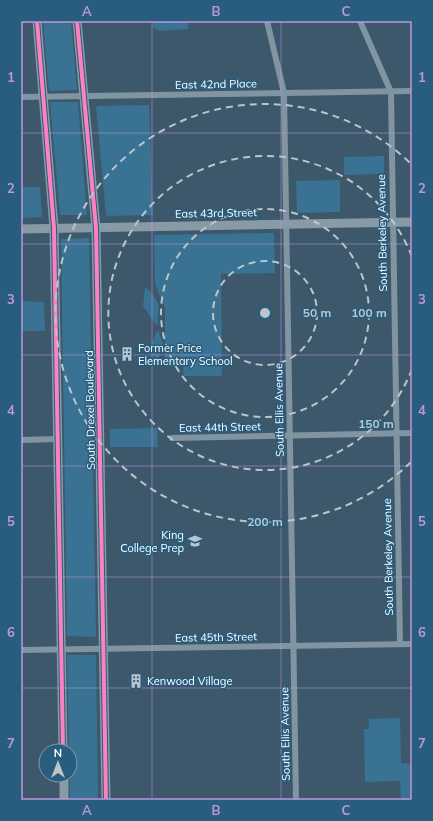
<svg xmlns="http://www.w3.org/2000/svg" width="433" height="821" font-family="Mulish,sans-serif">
	<rect width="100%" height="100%" fill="#3c586a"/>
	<g fill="#397293">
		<path d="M 43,21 L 71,21 L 77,90 L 49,91 Z"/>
		<path d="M 153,21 L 187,21 L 189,29 L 160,31 L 153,27 Z"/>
		<path d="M 50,102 L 78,102 L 87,215 L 60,215 Z"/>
		<path d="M 149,105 L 153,215 L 106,216 L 96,106 Z"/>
		<path d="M 384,156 L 384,174 L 344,175 L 344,157 Z"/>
		<path d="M 340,180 L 340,212 L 297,213 L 296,181 Z"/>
		<path d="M 21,187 L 40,187 L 42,217 L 21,218 Z"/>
		<path d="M 274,233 L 275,273 L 221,274 L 222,376 L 184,376 L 183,366 L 165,366 L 165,308 L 155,284 L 154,235 Z"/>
		<path d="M 89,238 L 96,637 L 67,636 L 61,239 Z"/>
		<path d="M 145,287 C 161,302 160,305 157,326 L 143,306 Z"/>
		<path d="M 21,301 L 44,302 L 45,331 L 21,331 Z"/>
		<path d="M 158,330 L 163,344 L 158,360 L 150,353 L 149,348 Z"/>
		<path d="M 157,428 L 158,447 L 110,447 L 110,429 Z"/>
		<path d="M 67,655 L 96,655 L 98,800 L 70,800 Z"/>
		<path d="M 400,718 L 401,763 L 412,764 L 412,800 L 401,800 L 400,781 L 365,782 L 364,729 L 369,729 L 369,719 Z"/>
	</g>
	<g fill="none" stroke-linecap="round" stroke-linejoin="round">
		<g stroke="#8194a1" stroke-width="6">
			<path d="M 267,21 L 284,93 L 296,800"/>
			<path d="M 360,21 L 391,92 L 400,644"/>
			<path d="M 21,97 L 412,91"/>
			<path d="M 172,438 L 412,433"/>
			<path d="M 21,440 L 57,439"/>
			<path d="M 21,650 L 412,644"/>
		</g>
		<g stroke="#889aa6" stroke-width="9">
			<path d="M 37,21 L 54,228 L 63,751"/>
			<path d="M 77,21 L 96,228 L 106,800"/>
			<path d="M 21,229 L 412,222"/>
			<path d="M 64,775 L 64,800"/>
		</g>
		<defs>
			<g id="cycleway">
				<path d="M 37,21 L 54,228 L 63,751"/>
				<path d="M 77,21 L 96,228 L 106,800"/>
			</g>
		</defs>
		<use href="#cycleway" stroke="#285d7e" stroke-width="6"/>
		<use href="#cycleway" stroke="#ff80c0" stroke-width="4"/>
	</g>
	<path fill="none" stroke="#bd96df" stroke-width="1" stroke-opacity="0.55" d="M 152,21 L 152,800M 281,21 L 281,800M 21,133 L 412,133M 21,244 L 412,244M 21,355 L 412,355M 21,466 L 412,466M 21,577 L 412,577M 21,688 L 412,688"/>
	<g fill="none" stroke="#bbc5cb" stroke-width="2" stroke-dasharray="7 5">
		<circle cx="265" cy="313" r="52"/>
		<circle cx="265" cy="313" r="104"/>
		<path d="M412 369A157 157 0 1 1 412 257"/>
		<path d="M411 462A209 209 0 1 1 411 164"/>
	</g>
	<defs>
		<symbol id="building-bare" viewBox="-9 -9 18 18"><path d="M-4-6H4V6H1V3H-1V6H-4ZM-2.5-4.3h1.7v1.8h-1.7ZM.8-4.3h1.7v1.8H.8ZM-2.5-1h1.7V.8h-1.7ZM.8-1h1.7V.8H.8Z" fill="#bbc5cb" stroke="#285d7e" stroke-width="2.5" paint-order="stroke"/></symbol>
		<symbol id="school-bare" viewBox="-9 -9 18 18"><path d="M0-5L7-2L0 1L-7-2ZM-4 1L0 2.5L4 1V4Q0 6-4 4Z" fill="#bbc5cb" stroke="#285d7e" stroke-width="2.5" paint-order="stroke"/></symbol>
	</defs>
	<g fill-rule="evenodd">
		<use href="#building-bare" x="117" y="344" width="20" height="20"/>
		<use href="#school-bare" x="185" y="531" width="20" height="20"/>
		<use href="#building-bare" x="126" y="671" width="20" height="20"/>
	</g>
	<g text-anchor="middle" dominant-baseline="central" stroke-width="3" stroke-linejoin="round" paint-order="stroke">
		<g font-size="11" fill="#fff" stroke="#285d7e">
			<text transform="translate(216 84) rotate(-1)">East 42nd Place</text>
			<text transform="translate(216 213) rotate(-1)">East 43rd Street</text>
			<text transform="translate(382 233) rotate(-91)">South Berkeley Avenue</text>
			<text transform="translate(90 410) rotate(-91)">South Drexel Boulevard</text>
			<text transform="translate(279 410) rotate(-91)">South Ellis Avenue</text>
			<text transform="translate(220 427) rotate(-1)">East 44th Street</text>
			<text transform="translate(388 557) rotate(-91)">South Berkeley Avenue</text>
			<text transform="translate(216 637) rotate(-1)">East 45th Street</text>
			<text transform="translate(285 734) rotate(-91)">South Ellis Avenue</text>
		</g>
		<g font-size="11" fill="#fff" stroke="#285d7e" text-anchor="start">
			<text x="138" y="348">Former Price<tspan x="138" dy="13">Elementary School</tspan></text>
			<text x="184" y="535" text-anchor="end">King<tspan x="184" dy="13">College Prep</tspan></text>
			<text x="147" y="681">Kenwood Village</text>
		</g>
	</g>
	<circle cx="265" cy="313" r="6" fill="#bbc5cb" stroke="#285d7e" stroke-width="2"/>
	<g font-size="12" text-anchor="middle" font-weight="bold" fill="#bbc5cb" stroke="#285d7e" stroke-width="3" stroke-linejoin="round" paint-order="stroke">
		<text x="317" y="317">50 m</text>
		<text x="369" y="317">100 m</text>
		<text x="376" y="428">150 m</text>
		<text x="265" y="526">200 m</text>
	</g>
	<rect width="433" height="821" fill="none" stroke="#285d7e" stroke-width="44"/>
	<g transform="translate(58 763)"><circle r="19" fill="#285d7e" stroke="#7e9eb2"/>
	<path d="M0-3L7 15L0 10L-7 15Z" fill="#bbc5cb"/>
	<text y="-6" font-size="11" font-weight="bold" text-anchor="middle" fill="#ffffff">N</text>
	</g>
	<rect x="22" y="22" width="389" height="777" fill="none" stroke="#bd96df" stroke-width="1.5"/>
	<g font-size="13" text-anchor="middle" font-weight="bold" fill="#bd96df">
		<text x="87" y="16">A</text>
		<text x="216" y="16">B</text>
		<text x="346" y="16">C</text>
		<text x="11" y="82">1</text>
		<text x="422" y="82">1</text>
		<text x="11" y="193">2</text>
		<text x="422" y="193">2</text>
		<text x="11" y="304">3</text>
		<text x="422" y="304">3</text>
		<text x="11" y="415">4</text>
		<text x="422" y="415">4</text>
		<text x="11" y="526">5</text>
		<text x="422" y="526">5</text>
		<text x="11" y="637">6</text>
		<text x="422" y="637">6</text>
		<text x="11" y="748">7</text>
		<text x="422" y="748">7</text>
		<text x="87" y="815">A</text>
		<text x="216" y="815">B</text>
		<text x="346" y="815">C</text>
	</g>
</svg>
